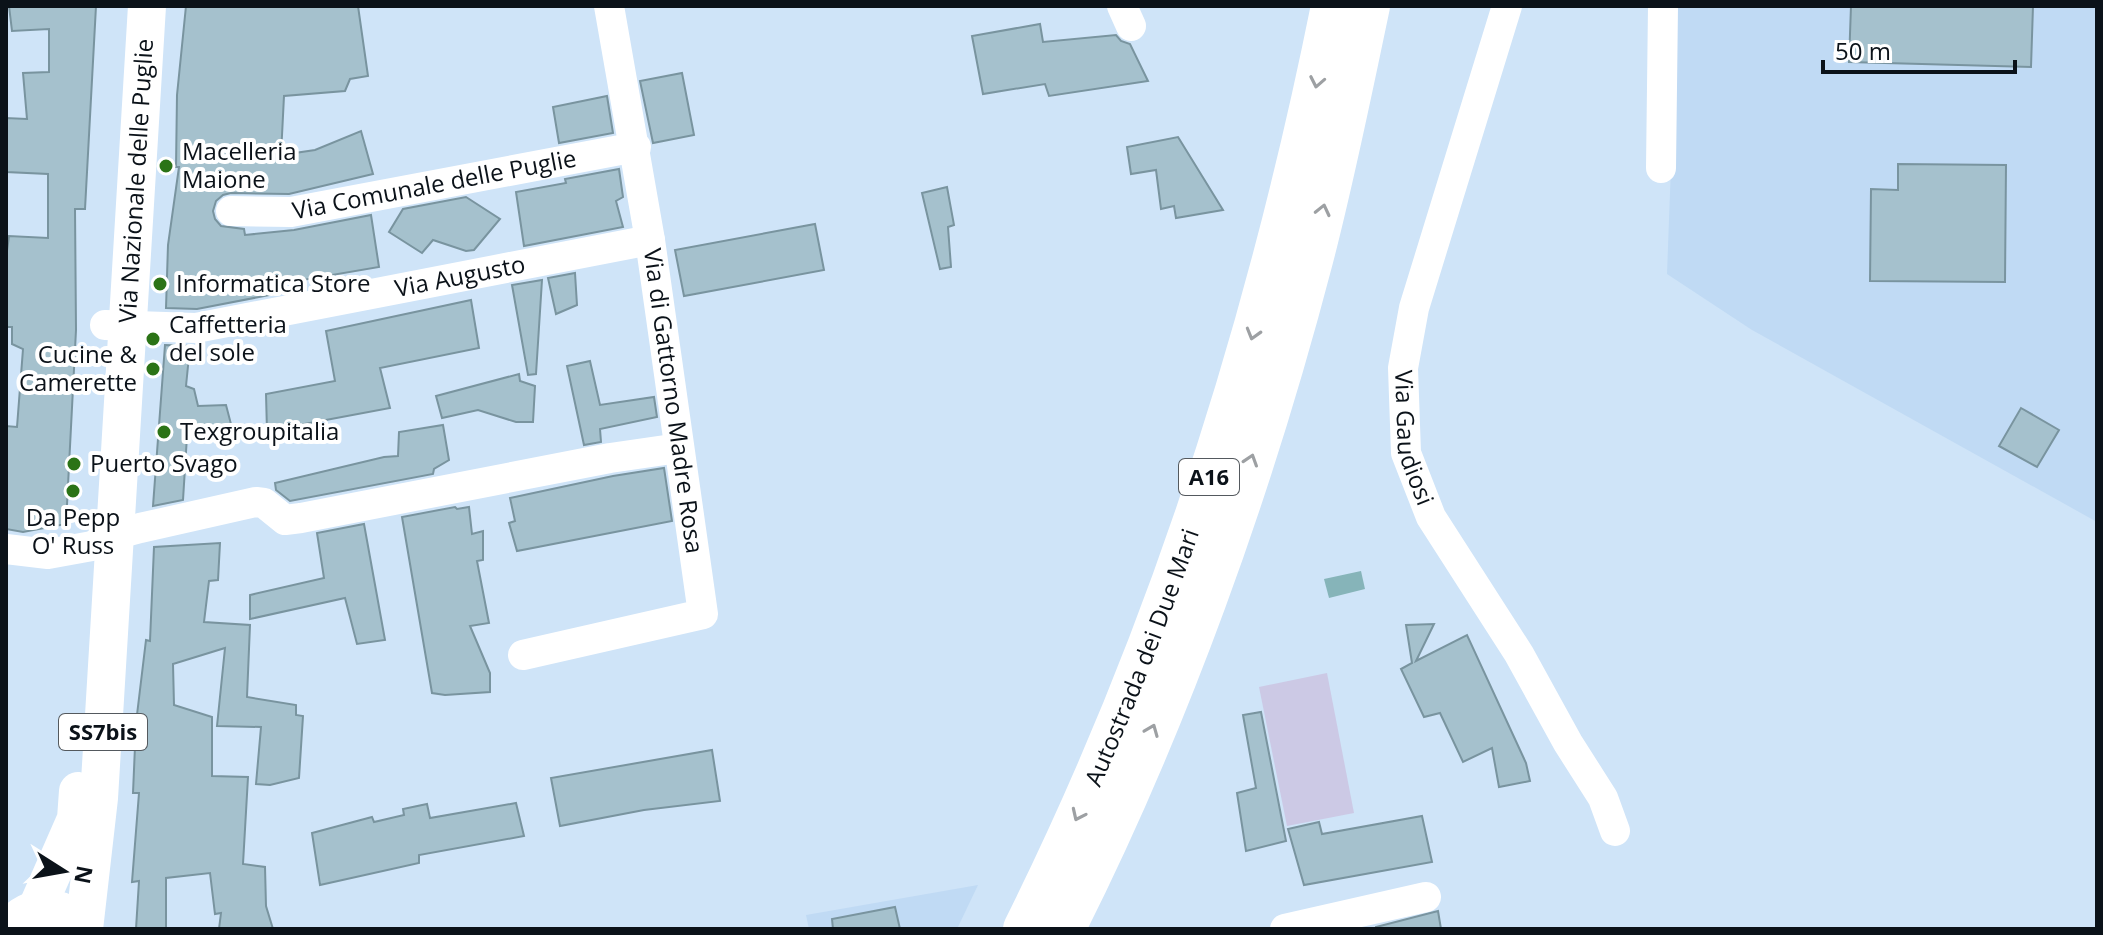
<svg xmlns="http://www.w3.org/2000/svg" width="2103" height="935" viewBox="0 0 2103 935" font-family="'Open Sans',sans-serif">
<rect width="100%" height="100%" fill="#cfe4f8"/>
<g fill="#c0daf4">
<path d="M 1677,6 L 2097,6 L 2097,522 L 1752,330 L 1667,274 Z"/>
<path d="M 978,885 L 957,929 L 809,929 L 806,915 Z"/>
</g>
<path fill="#ccc9e5" d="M 1327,673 L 1354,813 L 1287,826 L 1259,687 Z"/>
<path fill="#86b4b9" d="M 1361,571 L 1365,589 L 1329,598 L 1324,579 Z"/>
<g fill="#a5c1cd" stroke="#79949f" stroke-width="2">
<path d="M 9,6 L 96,6 L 85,209 L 75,209 L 76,330 L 66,524 L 23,532 L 6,529 L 6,426 L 17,427 L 23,349 L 12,344 L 12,327 L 6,327 L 6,258 L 9,236 L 48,238 L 48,174 L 6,172 L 6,118 L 27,119 L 23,73 L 49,72 L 49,29 L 12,31 Z"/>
<path d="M 186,6 L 358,6 L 368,76 L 350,79 L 345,91 L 284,96 L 281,155 L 315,150 L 361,131 L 373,174 L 289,194 L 231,193 L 223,195 L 216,201 L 213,211 L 215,219 L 221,226 L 244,229 L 245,235 L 294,230 L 371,215 L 379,267 L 279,284 L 280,293 L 197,309 L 166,308 L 168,245 L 179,167 L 176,167 L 177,95 Z"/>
<path d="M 1851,6 L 2033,6 L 2031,67 L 1849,62 Z"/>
<path d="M 1040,24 L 1043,42 L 1116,35 L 1121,41 L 1130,44 L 1148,81 L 1049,96 L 1045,84 L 983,94 L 972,36 Z"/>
<path d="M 682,73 L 694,135 L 653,143 L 640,81 Z"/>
<path d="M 607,96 L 613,133 L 559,143 L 553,107 Z"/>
<path d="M 1178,137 L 1223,210 L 1176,218 L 1174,206 L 1161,209 L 1156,170 L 1131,174 L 1127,147 Z"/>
<path d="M 1898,164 L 2006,165 L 2005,282 L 1870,281 L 1871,189 L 1898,190 Z"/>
<path d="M 619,169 L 623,197 L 616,201 L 623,227 L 524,246 L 516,192 L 566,183 L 565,179 Z"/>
<path d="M 947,187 L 954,225 L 948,227 L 951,267 L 940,269 L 922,193 Z"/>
<path d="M 466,197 L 500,219 L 474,250 L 466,251 L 433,240 L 422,253 L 389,232 L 403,209 Z"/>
<path d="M 815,224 L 824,270 L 684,296 L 675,250 Z"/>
<path d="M 575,273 L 577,305 L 556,314 L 548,278 Z"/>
<path d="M 542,280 L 536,374 L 528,375 L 512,285 Z"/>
<path d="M 471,300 L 479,348 L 380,368 L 390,408 L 267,431 L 266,394 L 335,381 L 326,331 Z"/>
<path d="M 165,345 L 190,346 L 186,386 L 194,389 L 198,406 L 226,405 L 232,428 L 187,436 L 183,500 L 153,506 Z"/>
<path d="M 590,361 L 600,405 L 654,397 L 657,417 L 600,429 L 601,442 L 584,445 L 567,366 Z"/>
<path d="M 519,374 L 520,381 L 535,386 L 533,422 L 516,422 L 478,410 L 442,418 L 436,396 Z"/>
<path d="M 2021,408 L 2059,430 L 2037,467 L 1999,446 Z"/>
<path d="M 443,425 L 449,460 L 434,469 L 433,474 L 290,501 L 276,490 L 275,483 L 384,457 L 398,456 L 399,432 Z"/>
<path d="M 664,468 L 672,521 L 517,551 L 509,523 L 515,521 L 510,498 L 613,476 Z"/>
<path d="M 455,507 L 457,509 L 469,507 L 472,534 L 483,531 L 483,560 L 477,561 L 489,623 L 470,626 L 490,673 L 490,692 L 445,695 L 432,693 L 402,517 Z"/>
<path d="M 364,524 L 385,640 L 357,644 L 345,598 L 250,619 L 250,595 L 324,578 L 317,533 Z"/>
<path d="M 220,543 L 218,580 L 209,581 L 204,622 L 250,625 L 247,697 L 296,705 L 296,715 L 303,716 L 299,778 L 270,785 L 256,784 L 261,727 L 217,726 L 225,648 L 173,664 L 174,705 L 212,717 L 212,776 L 248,777 L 243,864 L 265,867 L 266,906 L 273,929 L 219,929 L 221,913 L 215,914 L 210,873 L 166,878 L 166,929 L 136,929 L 139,881 L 132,882 L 139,793 L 133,793 L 136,723 L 146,640 L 150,641 L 154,547 Z"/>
<path d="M 1434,624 L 1416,661 L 1467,635 L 1526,763 L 1530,781 L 1499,787 L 1492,748 L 1463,762 L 1440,713 L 1424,717 L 1401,669 L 1412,663 L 1406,625 Z"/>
<path d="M 1261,712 L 1286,841 L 1246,851 L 1237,793 L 1256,788 L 1243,715 Z"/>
<path d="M 712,750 L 720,801 L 644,810 L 560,826 L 551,778 Z"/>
<path d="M 516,803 L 524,836 L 419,855 L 419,863 L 320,885 L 312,833 L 372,817 L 374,822 L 404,815 L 403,809 L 427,804 L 430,818 Z"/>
<path d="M 1422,816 L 1432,862 L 1304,885 L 1288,829 L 1319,822 L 1322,834 Z"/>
<path d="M 895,907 L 900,929 L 833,929 L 832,919 Z"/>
<path d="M 1438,911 L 1441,929 L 1376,929 L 1376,927 Z"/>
</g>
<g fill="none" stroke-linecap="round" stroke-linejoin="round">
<g stroke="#fff" stroke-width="30">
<path d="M 1122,6 L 1131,26"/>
<path id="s1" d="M 1507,6 L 1414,308 L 1403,368 L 1406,453 L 1431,517 L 1519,654 L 1568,743 L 1603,798 L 1615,831"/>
<path d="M 1661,168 L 1663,6"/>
<path id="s2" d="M 231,211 L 291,212 L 636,147"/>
<path id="s3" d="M 105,325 L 196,328 L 650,240"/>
<path d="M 6,549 L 48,554 L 92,546 L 114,535 L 140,528 L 256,502 L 264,503 L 285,520 L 301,518 L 610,458 L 679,448"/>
<path d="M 523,655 L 703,614 L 650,240 L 609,6"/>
<path d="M 1285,929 L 1426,897"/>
</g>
<g stroke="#fff" stroke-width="38">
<path d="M 37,908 L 76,819 L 78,791"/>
<path d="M 8,929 C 22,912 39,904 61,911"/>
<path id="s4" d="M 84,929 L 99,798 L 147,6"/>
</g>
<g stroke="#fff" stroke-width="44">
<path id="s5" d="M 1025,929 C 1170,638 1269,324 1333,6"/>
<path d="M 1063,929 C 1168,721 1252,486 1311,260 C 1333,176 1350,91 1368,6"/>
</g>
</g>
<defs><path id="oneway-chevron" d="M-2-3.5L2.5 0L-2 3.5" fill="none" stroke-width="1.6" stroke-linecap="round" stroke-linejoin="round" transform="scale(2)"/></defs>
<g stroke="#9da0a3">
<use href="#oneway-chevron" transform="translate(1317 82) rotate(101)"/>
<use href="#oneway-chevron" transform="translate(1323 210) rotate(-77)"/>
<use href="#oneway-chevron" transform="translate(1253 334) rotate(106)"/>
<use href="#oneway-chevron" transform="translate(1251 460) rotate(-72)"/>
<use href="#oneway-chevron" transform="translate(1152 730) rotate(-68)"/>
<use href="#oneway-chevron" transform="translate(1078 815) rotate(115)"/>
</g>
<g fill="#2b7316" stroke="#fff" stroke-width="3">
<circle cx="166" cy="166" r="8"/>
<circle cx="160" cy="284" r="8"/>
<circle cx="153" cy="339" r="8"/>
<circle cx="153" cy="369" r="8"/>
<circle cx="164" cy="432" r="8"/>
<circle cx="74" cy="464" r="8"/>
<circle cx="73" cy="491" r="8"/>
</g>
<g text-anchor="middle" stroke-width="8" stroke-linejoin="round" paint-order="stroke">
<g fill="#fff" stroke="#54595e" stroke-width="2">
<rect x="1179" y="459" width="60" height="36" rx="6"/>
<rect x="59" y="714" width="88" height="36" rx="6"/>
</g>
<g font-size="22" font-weight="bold" fill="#0b1219">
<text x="1209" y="485">A16</text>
<text x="103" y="740">SS7bis</text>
</g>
<g font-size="24" fill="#0b1219" stroke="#fff" text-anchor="start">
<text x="182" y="160">Macelleria<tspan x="182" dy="28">Maione</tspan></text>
<text x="176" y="292">Informatica Store</text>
<text x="169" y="333">Caffetteria<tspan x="169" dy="28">del sole</tspan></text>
<text x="137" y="363" text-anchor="end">Cucine &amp;<tspan x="137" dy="28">Camerette</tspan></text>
<text x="180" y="440">Texgroupitalia</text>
<text x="90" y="472">Puerto Svago</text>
<text x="73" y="526" text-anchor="middle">Da Pepp<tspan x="73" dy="28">O' Russ</tspan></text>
</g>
<g font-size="24" fill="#0b1219" stroke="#fff">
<text dy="8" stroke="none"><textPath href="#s4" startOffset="750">Via Nazionale delle Puglie</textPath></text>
<text dy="8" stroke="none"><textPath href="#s2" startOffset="206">Via Comunale delle Puglie</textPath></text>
<text dy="8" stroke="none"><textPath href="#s3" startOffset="360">Via Augusto</textPath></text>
<text transform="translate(673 401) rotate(82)" y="8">Via di Gattorno Madre Rosa</text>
<text dy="8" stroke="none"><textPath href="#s1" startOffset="448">Via Gaudiosi</textPath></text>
<text dy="8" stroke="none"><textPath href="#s5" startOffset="296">Autostrada dei Due Mari</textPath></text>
</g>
</g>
<rect width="2103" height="935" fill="none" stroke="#0b1219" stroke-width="16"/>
<g transform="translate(64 871) rotate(101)" stroke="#ffffff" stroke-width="6" paint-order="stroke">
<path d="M0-6L14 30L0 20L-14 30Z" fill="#0b1219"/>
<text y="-12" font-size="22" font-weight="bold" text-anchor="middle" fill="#0b1219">N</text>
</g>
<path d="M1823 60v12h192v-12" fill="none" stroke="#0b1219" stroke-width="4"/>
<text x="1835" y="60" font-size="24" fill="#0b1219" stroke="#ffffff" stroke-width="6" paint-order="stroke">50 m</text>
</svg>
